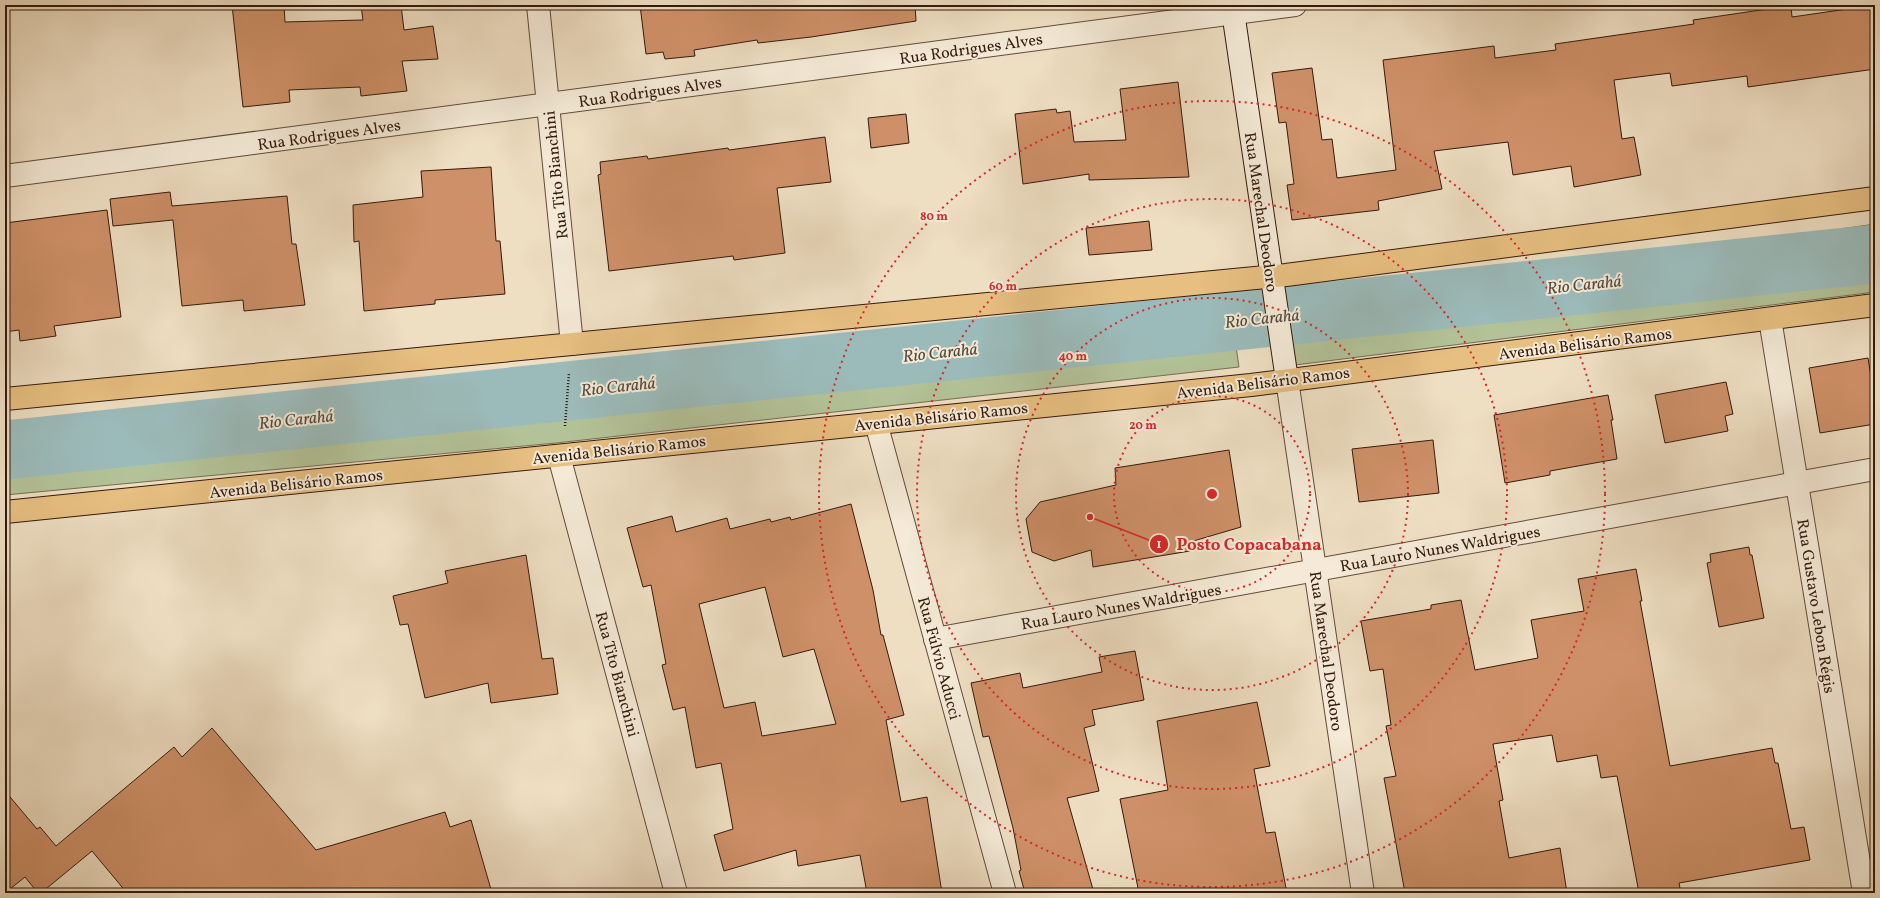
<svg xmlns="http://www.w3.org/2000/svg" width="1880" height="898" viewBox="0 0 1880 898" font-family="Vollkorn,serif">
<rect width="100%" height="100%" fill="#eedec2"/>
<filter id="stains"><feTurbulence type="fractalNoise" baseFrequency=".005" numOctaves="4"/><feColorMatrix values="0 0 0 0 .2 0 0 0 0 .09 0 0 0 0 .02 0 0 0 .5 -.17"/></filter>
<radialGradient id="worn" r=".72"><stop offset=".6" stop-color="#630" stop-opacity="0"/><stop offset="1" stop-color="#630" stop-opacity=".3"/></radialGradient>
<g fill="#b3c298" stroke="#746e52">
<path d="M 1875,224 L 1875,292 L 1287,366 L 1277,304 L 1667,254 Z"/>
<path d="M 1230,305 L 1239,367 L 556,443 L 5,495 L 5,423 Z"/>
</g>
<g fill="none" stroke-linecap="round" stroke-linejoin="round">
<path stroke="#9bbbba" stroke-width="59" d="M 5,450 L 1875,254"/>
</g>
<g fill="#ce9068" stroke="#341a0c" fill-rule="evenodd">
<path d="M 232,5 L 284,5 L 285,22 L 363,20 L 361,5 L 401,5 L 404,30 L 433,26 L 438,59 L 402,61 L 407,91 L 361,96 L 360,87 L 289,90 L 290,102 L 243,107 Z"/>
<path d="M 640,5 L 915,5 L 916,21 L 811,37 L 758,43 L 757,40 L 694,50 L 695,56 L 665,59 L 663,52 L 646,54 Z"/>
<path d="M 1875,5 L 1875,69 L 1748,87 L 1747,76 L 1672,86 L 1670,73 L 1614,80 L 1622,139 L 1634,137 L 1641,175 L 1574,187 L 1571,166 L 1513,175 L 1508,142 L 1434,151 L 1442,189 L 1378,201 L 1379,210 L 1292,220 L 1287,185 L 1294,184 L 1286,122 L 1279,123 L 1272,73 L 1312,68 L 1322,140 L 1332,139 L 1337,178 L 1396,170 L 1383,60 L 1494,46 L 1495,58 L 1556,50 L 1555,44 L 1694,24 L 1693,20 L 1754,11 L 1791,6 L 1792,17 Z"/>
<path d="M 1178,82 L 1189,177 L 1089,180 L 1089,174 L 1023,184 L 1015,114 L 1056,109 L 1057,113 L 1070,111 L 1074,142 L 1126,140 L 1120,89 Z"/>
<path d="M 906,114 L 909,143 L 871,148 L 868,118 Z"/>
<path d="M 825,137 L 831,182 L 777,188 L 785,253 L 734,260 L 733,256 L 609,271 L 598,175 L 601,174 L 600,162 L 647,156 L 648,159 L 728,148 L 729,150 Z"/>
<path d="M 491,167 L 496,241 L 500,241 L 505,294 L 435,300 L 435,304 L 364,311 L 359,241 L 354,242 L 353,205 L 423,197 L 421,171 Z"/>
<path d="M 170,192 L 172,206 L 287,196 L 292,244 L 296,244 L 305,305 L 244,311 L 243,300 L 182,306 L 173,220 L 113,226 L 110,199 Z"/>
<path d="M 107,210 L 121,317 L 54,326 L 56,336 L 20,341 L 19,330 L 5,332 L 5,223 Z"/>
<path d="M 1149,221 L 1152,250 L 1089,255 L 1086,228 Z"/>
<path d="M 1868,358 L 1875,401 L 1875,424 L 1820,433 L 1809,368 Z"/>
<path d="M 1726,382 L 1733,414 L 1725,416 L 1728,431 L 1665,443 L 1655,395 Z"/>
<path d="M 1608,395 L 1613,420 L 1611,420 L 1617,459 L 1550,471 L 1550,475 L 1505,483 L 1494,415 Z"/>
<path d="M 1433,440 L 1439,493 L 1359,502 L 1352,449 Z"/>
<path d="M 1229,450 L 1241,527 L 1190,542 L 1196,550 L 1093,567 L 1091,550 L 1054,561 L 1032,552 L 1026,519 L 1040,502 L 1116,485 L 1115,468 Z"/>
<path d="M 851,504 L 873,590 L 881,635 L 883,635 L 904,715 L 886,720 L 901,802 L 927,797 L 942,893 L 867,893 L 860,855 L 798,866 L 796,850 L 724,871 L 714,835 L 733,829 L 721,763 L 696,768 L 685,707 L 673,710 L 662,665 L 666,664 L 651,585 L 643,587 L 627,528 L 672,516 L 676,532 L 727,518 L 730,529 L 770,519 L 771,522 L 790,517 L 791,520 ZM 765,587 L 783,657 L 814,649 L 836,724 L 762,736 L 755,702 L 724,708 L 699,604 Z"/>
<path d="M 1749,547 L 1750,555 L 1752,555 L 1764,618 L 1719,627 L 1707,563 L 1711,562 L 1710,554 Z"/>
<path d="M 526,555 L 542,659 L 553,658 L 558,694 L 491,703 L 488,683 L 425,698 L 408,624 L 400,625 L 393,596 L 448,583 L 445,571 Z"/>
<path d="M 1636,569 L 1642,601 L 1640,601 L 1670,766 L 1772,748 L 1775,763 L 1778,763 L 1791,829 L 1804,827 L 1810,860 L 1679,883 L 1681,893 L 1639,893 L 1617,776 L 1601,778 L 1597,755 L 1557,762 L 1552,735 L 1493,744 L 1503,800 L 1499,801 L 1509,858 L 1560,848 L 1567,893 L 1405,893 L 1384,778 L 1396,776 L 1386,726 L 1391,725 L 1383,669 L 1370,671 L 1361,621 L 1431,609 L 1431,605 L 1461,600 L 1475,670 L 1538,658 L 1531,620 L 1584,611 L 1578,579 Z"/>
<path d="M 1135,651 L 1144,700 L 1092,710 L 1095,725 L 1084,728 L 1099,791 L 1067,798 L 1094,893 L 1025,893 L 1019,871 L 1021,870 L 1013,828 L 989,736 L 983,737 L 971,683 L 1020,673 L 1023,688 L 1102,672 L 1099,657 Z"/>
<path d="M 1257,702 L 1270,766 L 1254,769 L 1266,833 L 1275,832 L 1287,893 L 1139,893 L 1120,799 L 1168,790 L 1157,721 Z"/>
<path d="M 212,728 L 316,850 L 445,812 L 450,827 L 471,820 L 492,893 L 127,893 L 92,851 L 41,893 L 38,893 L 25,877 L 5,893 L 5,791 L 37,829 L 40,827 L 56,846 L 174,747 L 182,757 Z"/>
</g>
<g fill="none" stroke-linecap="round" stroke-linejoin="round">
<defs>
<g id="minor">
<path d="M 538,5 L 572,344"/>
<path d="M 5,176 L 1295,5"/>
<path d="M 1770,319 L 1864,893"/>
<path d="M 876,423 L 1005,893"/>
<path d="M 559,456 L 676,893"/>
<path d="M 935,639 L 1875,469"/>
</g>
<path id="tertiary" d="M 1287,380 L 1363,893"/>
<path id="secondary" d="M 1232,5 L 1287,380"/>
<g id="primary">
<path d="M 5,399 L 1286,275 L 1875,198"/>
<path d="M 5,512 L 1251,385 L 1875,305"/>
</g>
</defs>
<use href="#minor" stroke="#624b3a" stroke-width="24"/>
<use href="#tertiary" stroke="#624b3a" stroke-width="24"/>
<use href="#secondary" stroke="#341a0c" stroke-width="24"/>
<use href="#primary" stroke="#341a0c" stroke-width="24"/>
<path stroke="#341a0c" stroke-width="2.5" stroke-dasharray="1 2" stroke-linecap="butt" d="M 565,426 L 569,373"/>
<use href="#minor" stroke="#f4ead7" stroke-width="22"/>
<use href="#tertiary" stroke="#f4ead7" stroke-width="22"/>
<use href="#secondary" stroke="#f4ead7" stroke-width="22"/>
<use href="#primary" stroke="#e7bf81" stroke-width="22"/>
</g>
<g fill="none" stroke="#d62828" stroke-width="2" stroke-dasharray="2 4">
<circle cx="1212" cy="494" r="98"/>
<circle cx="1212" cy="494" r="196"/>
<circle cx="1212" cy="494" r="295"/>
<circle cx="1212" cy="494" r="393"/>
</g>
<g text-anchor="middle" stroke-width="4" stroke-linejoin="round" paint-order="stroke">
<g font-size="16" fill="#341a0c" stroke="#f4ead7">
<text transform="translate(971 48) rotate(-8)" y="6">Rua Rodrigues Alves</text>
<text transform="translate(650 91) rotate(-8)" y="6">Rua Rodrigues Alves</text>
<text transform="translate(329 134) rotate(-8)" y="6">Rua Rodrigues Alves</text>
<text transform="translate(555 175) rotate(-96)" y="6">Rua Tito Bianchini</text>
<text transform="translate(1262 212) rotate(82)" y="6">Rua Marechal Deodoro</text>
<text transform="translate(1585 343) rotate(-7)" y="6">Avenida Belisário Ramos</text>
<text transform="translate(1263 382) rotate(-7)" y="6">Avenida Belisário Ramos</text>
<text transform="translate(941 416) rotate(-6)" y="6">Avenida Belisário Ramos</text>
<text transform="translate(619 449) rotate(-6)" y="6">Avenida Belisário Ramos</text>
<text transform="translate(296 483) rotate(-6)" y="6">Avenida Belisário Ramos</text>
<text transform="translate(1440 548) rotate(-10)" y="6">Rua Lauro Nunes Waldrigues</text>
<text transform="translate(1121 606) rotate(-10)" y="6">Rua Lauro Nunes Waldrigues</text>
<text transform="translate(1817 606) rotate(81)" y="6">Rua Gustavo Lebon Régis</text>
<text transform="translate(1327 651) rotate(82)" y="6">Rua Marechal Deodoro</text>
<text transform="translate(940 658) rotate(75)" y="6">Rua Fúlvio Aducci</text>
<text transform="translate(618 674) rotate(75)" y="6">Rua Tito Bianchini</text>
</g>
<g font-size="17" font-style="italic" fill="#534a40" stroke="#f4ead7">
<text transform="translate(1584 284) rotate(-6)" y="6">Rio Carahá</text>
<text transform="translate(1262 318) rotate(-6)" y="6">Rio Carahá</text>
<text transform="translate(940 352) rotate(-6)" y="6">Rio Carahá</text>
<text transform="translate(618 386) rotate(-6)" y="6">Rio Carahá</text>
<text transform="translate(296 419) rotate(-6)" y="6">Rio Carahá</text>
</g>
</g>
<circle cx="1212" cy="494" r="6" fill="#d62828" stroke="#f4ead7" stroke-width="2"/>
<g font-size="12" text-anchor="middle" font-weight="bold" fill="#d62828" stroke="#f4ead7" stroke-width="4" stroke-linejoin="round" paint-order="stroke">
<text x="934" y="220">80 m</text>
<text x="1003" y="290">60 m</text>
<text x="1073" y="360">40 m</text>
<text x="1143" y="429">20 m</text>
</g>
<path fill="none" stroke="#d62828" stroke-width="1.5" d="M1090 517L1159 544"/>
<g fill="#d62828" stroke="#f4ead7" stroke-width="1.5">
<circle cx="1090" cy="517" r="4"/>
<circle cx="1159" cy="544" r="10"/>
</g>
<g font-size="12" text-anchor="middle" font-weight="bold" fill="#fff">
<text x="1159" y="548">1</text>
</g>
<g font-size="17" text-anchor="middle" font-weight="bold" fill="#d62828" stroke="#f4ead7" stroke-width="4" stroke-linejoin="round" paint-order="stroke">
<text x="1249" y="550">Posto Copacabana</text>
</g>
<rect width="1880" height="898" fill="none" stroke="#eedec2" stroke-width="20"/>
<rect x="6" y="6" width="1868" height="886" fill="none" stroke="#341a0c" stroke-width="2"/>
<rect x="10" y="10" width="1860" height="878" fill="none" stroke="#341a0c"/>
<rect width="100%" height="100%" filter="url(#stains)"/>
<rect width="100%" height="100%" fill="url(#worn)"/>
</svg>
